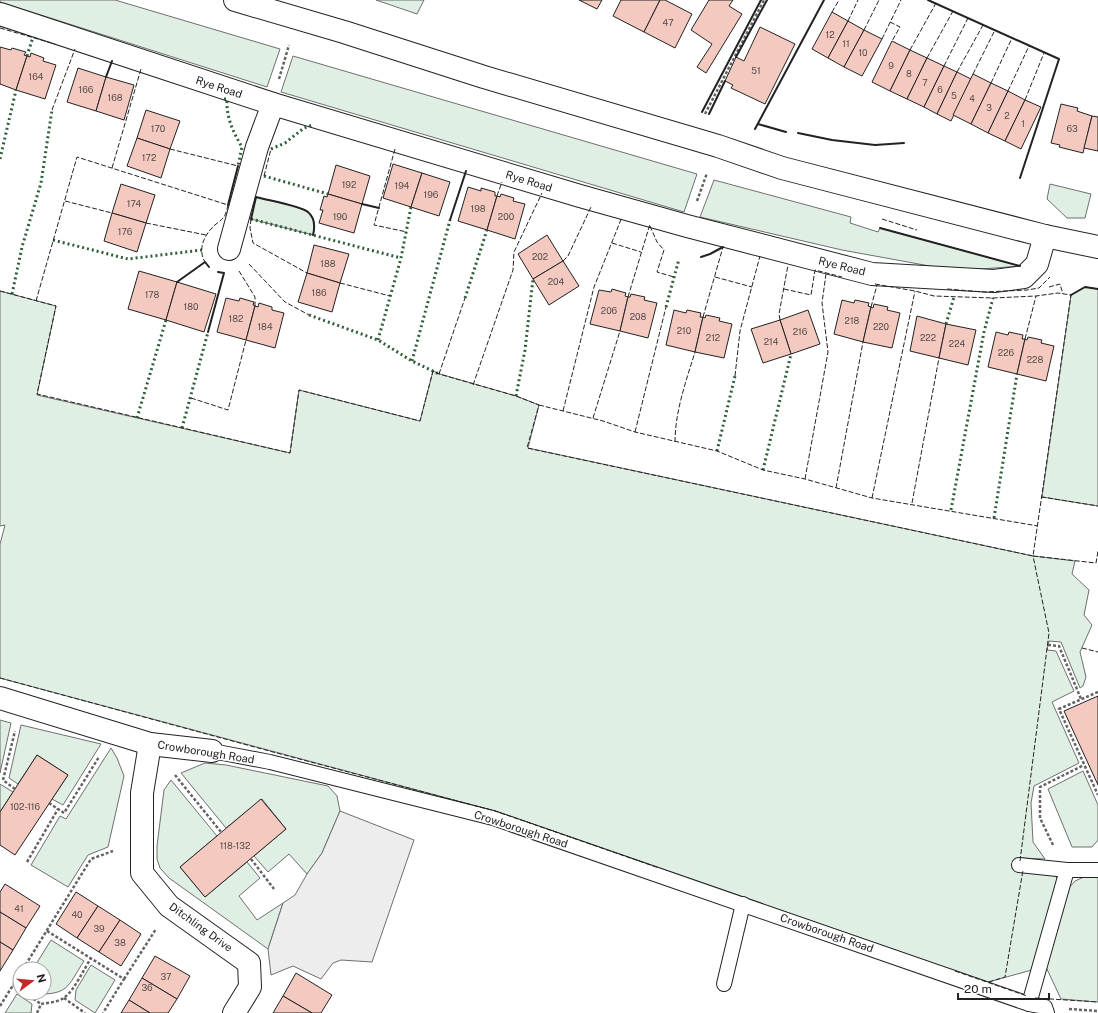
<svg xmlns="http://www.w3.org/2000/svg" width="1098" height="1013" viewBox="0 0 1098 1013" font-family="'Public Sans',sans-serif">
<rect width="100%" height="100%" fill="#fff"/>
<g fill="#e0efe3" stroke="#6f6f6f">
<path d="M 0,0 L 115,0 L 280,49 L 267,87 L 0,2 Z"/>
<path d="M 376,0 L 424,0 L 417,14 Z"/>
<path d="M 293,56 L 697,174 L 684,212 L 281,92 Z"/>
<path d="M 714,180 L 851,217 L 850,223 L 878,232 L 880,228 L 1020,266 L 957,271 L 842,250 L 700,217 Z"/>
<path d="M 1050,184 L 1091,194 L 1085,218 L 1067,218 L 1047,199 Z"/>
<path d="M 256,197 C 266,200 301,206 308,212 C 315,218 315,227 313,235 L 251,219 Z"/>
<path d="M 1085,287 L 1098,289 L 1098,506 L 1042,497 L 1071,295 Z"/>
<path d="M 0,291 L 56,306 L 37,395 L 290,453 L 299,390 L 420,421 L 433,371 L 440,374 L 516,396 L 539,405 L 528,448 L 1033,556 L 1075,561 L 1072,574 L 1089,590 L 1084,615 L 1092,625 L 1080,652 L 1086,677 L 1083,686 L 1080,688 L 1061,642 L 1049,641 L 1047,650 L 1056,651 L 1074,691 L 1052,702 L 1079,763 L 1034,786 L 1031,803 L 1033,842 L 1045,859 L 1020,858 L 1019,865 L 1051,872 L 1058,879 L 1032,970 L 988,982 L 495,811 L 0,678 L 0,544 L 5,525 L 0,526 Z"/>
<path d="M 0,720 L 11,723 L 0,773 Z"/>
<path d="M 21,725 L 101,744 L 63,805 L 52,799 L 68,775 L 37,755 L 18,784 L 9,778 Z"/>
<path d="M 111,748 L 117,758 L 124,776 L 108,847 L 88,855 L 68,887 L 31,865 L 60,816 L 66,819 Z"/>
<path d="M 205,763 L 226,765 L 328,786 L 337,796 L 340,811 L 322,853 L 307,874 L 289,854 L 268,872 L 254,856 L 286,829 L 262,799 L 226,828 L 181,773 Z"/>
<path d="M 1083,771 L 1098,805 L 1098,840 L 1092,847 L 1072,847 L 1048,789 Z"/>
<path d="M 171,780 L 217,836 L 180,867 L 205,897 L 247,862 L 260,878 L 239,896 L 257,920 L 283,903 L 268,949 L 169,878 L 160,868 L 157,859 L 157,846 L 164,790 Z"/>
<path d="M 0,784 L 13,792 L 0,812 Z"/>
<path d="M 1086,876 L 1098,876 L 1098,1002 L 1061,999 L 1046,967 L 1068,889 L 1075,881 Z"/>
<path d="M 51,940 L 84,961 C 67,987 69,995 34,994 L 33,993 L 44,993 L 44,969 L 33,969 Z"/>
<path d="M 91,965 L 115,980 L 95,1013 L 75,1000 L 76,990 Z"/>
<path d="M 17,994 L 32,1004 L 31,1013 L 5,1013 Z"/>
</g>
<path fill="#ededed" stroke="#6f6f6f" d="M 340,811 L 414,840 L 372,962 L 341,960 L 333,963 L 321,979 L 293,966 L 271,975 L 268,949 L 283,903 L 295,895 L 307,874 L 322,853 Z"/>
<g fill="#f3c9c0" stroke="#222">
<path d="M 579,0 L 602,0 L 597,9 Z"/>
<path d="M 621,0 L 660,0 L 644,32 L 613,16 Z"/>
<path d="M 660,0 L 665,0 L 692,14 L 675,48 L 644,32 Z"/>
<path d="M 709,0 L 733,0 L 729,6 L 742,14 L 706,73 L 697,67 L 712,44 L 691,30 Z"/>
<path d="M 832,12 L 848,21 L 828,58 L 812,49 Z"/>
<path d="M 848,21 L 864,30 L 844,67 L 828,58 Z"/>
<path d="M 760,27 L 795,44 L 765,104 L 731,88 L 733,85 L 725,81 L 736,57 L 744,61 Z"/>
<path d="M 864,30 L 882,39 L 862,76 L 844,67 Z"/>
<path d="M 892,41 L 910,50 L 890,91 L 872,82 Z"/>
<path d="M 0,47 L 11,50 L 12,48 L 26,52 L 24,55 L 27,56 L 16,90 L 0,84 Z"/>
<path d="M 910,50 L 927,58 L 907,99 L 890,91 Z"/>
<path d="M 31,53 L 44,58 L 43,61 L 56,65 L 45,99 L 16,90 L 27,56 L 30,57 Z"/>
<path d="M 927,58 L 944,66 L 924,107 L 907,99 Z"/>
<path d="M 944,66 L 957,72 L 937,114 L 924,107 Z"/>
<path d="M 78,68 L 106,77 L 96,111 L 67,102 Z"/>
<path d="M 957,72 L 971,79 L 951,121 L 937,114 Z"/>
<path d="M 973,74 L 991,83 L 971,124 L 953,115 Z"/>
<path d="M 106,77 L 134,85 L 124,120 L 96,111 Z"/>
<path d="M 991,83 L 1008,91 L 988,133 L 971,124 Z"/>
<path d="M 1008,91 L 1025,100 L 1005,141 L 988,133 Z"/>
<path d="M 1025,100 L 1041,107 L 1021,149 L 1005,141 Z"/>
<path d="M 1061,104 L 1078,108 L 1077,111 L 1092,116 L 1083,153 L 1059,147 L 1060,145 L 1051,143 Z"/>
<path d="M 146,110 L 180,121 L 170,149 L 137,138 Z"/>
<path d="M 1092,116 L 1098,117 L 1098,151 L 1084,148 Z"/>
<path d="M 137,138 L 170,149 L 161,178 L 127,166 Z"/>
<path d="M 393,164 L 422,173 L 411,207 L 383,198 Z"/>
<path d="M 336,165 L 370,176 L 362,204 L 328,194 Z"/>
<path d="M 422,173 L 450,182 L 439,216 L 411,207 Z"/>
<path d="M 121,184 L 155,195 L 146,223 L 112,213 Z"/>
<path d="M 468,187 L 481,191 L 481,188 L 495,192 L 495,196 L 497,196 L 487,230 L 458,221 Z"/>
<path d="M 328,194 L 362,204 L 354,233 L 319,223 L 323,210 L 320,210 L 324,196 L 327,197 Z"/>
<path d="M 501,194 L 514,198 L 513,201 L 525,204 L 515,239 L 487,230 L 497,196 L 500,197 Z"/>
<path d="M 112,213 L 146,223 L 137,252 L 104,241 Z"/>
<path d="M 547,235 L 563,261 L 533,279 L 518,254 Z"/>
<path d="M 314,245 L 349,254 L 340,283 L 307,273 Z"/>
<path d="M 563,261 L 579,286 L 549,305 L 533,279 Z"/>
<path d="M 139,271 L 177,282 L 166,320 L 128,309 Z"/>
<path d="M 307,273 L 340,283 L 332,312 L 298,302 Z"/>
<path d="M 177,282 L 216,294 L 204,332 L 166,320 Z"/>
<path d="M 612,289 L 626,293 L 625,296 L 628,297 L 620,331 L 590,324 L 599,290 L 611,292 Z"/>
<path d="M 631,294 L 645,297 L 644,300 L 657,303 L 648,338 L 620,331 L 628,297 L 630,297 Z"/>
<path d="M 226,298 L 239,301 L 240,298 L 254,302 L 253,305 L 255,306 L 246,340 L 217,332 Z"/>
<path d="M 842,300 L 854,303 L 855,300 L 869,303 L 868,306 L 871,307 L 863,342 L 834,334 Z"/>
<path d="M 259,303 L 272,307 L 272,310 L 284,313 L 275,348 L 246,340 L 255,306 L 258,307 Z"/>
<path d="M 874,304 L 888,307 L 887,310 L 900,313 L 892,348 L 863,342 L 871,307 L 873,308 Z"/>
<path d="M 674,310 L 686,313 L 687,310 L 701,313 L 700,317 L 703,317 L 695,352 L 666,345 Z"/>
<path d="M 808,310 L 820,344 L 791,354 L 780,320 Z"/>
<path d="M 706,315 L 720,318 L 719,321 L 732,324 L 724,358 L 695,352 L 703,317 L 705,318 Z"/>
<path d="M 917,316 L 946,324 L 939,358 L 910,351 Z"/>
<path d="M 780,320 L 791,354 L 763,363 L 751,329 Z"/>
<path d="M 946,324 L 976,330 L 968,365 L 939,358 Z"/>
<path d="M 996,332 L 1008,335 L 1009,332 L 1023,335 L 1022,339 L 1025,339 L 1017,374 L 988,367 Z"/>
<path d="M 1028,337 L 1042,340 L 1041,343 L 1054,346 L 1046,381 L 1017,374 L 1025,339 L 1027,340 Z"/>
<path d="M 1098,696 L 1098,785 L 1064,711 Z"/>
<path d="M 37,755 L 68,775 L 15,855 L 0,845 L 0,812 Z"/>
<path d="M 261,799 L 286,829 L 205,897 L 180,867 Z"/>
<path d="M 5,884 L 40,906 L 26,928 L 0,912 L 0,892 Z"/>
<path d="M 76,892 L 98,906 L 77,938 L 56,924 Z"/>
<path d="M 98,906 L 120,920 L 99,952 L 77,938 Z"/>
<path d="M 0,912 L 26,928 L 13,950 L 0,942 Z"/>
<path d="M 120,920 L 141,934 L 121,966 L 99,952 Z"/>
<path d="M 0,942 L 13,950 L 0,971 Z"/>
<path d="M 155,956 L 190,976 L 177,999 L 142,978 Z"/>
<path d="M 296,973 L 332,995 L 321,1013 L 312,1013 L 283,996 Z"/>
<path d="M 142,978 L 177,999 L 168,1013 L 150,1013 L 129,1000 Z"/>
<path d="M 283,996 L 312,1013 L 273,1013 Z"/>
<path d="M 129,1000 L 150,1013 L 121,1013 Z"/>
</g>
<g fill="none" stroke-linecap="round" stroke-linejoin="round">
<defs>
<g id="service">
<path d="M 212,751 L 270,762 L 493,818 L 1029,1004 L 1045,1007 L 1047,1013"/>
<path d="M 1019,865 L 1067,870 L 1098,870"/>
<path d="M 724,984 L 743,904"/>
<path d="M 1029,1004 L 1067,870"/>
</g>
<g id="minor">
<path d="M 0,14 L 273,104 L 580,196 L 687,226 L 872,274 L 994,281 L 1024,277 L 1037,264 L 1045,236"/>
<path d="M 229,249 L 257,147 L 273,104"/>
<path d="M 0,698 L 150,744 L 212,751"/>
<path d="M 150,744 L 142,793 L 142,873 L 169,906 L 249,963 L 250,987 L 234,1013"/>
</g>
<path id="trunk" d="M 235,0 L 344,32 L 484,77 L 718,146 L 782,168 L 1045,236 L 1098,247"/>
</defs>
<use href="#service" stroke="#222" stroke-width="16"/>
<use href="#minor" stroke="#222" stroke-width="24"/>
<use href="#trunk" stroke="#222" stroke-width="24"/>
<g stroke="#646464" stroke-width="2.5" stroke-dasharray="3 2" stroke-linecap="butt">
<path d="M 279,79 L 289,45"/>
<path d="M 705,114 L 764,0"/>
<path d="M 697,201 L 707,173"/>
<path d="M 1048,645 L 1059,646 L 1081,699"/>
<path d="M 1098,692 L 1059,709 L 1098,795"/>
<path d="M 175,775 L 221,832"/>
<path d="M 15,789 L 3,780 L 15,731"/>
<path d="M 49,803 L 64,813 L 99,757"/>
<path d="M 1053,845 L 1040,818 L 1040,787 L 1084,765"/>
<path d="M 251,859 L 274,889"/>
<path d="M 27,862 L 58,809"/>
<path d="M 47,931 L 124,979 L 103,1013"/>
<path d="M 23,969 L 91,859 L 113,851"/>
<path d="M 124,979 L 156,929"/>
<path d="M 13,985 L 20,990"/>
<path d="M 25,993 L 41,1004"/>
<path d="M 64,998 L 85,1013"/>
<path d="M 0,1006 L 20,974"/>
<path d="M 1069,1009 L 1098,1011"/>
<path d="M 37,1013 L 41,1004 C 48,1003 59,1002 65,997 C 75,989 84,969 91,958"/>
</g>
<use href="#service" stroke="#fff" stroke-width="14"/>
<use href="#minor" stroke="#fff" stroke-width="22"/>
<use href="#trunk" stroke="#fff" stroke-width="22"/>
<g stroke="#2f5e38" stroke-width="3" stroke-dasharray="2 3" stroke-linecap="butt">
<path d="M 27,56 L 33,37"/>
<path d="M 224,99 L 227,99 C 226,117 233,132 242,147 L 238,166"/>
<path d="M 271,149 L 285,143 L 304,128 L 312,125"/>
<path d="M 0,159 L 16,90"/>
<path d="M 264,176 L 328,194"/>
<path d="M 251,219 L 401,258"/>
<path d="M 53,240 L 128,259 L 202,250"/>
<path d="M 12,294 L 22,247 L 41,183 L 52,110"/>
<path d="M 465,298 L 487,230"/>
<path d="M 666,307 L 679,259"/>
<path d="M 309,315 L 378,340 L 412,361 L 439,374"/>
<path d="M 946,324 L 954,297"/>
<path d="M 378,340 L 401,258 L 411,207"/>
<path d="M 412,361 L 450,220"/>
<path d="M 516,396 L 525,350 L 533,279"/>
<path d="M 137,418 L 166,320"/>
<path d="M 182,428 L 208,332"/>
<path d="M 717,451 L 735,376"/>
<path d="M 763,470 L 791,354"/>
<path d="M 951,510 L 984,332 L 993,298"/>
<path d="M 994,518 L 1017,374"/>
</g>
<g stroke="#222" stroke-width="1" stroke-dasharray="5 2" stroke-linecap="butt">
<path d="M 832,12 L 839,0"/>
<path d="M 848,21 L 858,0"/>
<path d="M 890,22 L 900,27 L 892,41"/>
<path d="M 0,28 L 55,44"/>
<path d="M 864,30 L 879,0"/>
<path d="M 882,39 L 901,0"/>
<path d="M 910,50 L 936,3"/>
<path d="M 927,58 L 953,11"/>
<path d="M 944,66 L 968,18"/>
<path d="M 957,72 L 983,25"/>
<path d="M 973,74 L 995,30"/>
<path d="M 991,83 L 1012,38"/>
<path d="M 1008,91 L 1029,46"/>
<path d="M 1025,100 L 1044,53"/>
<path d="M 52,110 L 75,49"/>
<path d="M 170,149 L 238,166"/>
<path d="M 395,149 L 374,225 L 407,232"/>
<path d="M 112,168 L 141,69"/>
<path d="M 264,176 L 271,149"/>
<path d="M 497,196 L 502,182"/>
<path d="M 65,201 L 112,213"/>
<path d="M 251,219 L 250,228 L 253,243 L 307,273"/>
<path d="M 882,219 L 917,230"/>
<path d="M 146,223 L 206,235"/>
<path d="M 650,226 L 657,242 L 664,250 L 657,272 L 674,277"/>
<path d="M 612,243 L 641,252"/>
<path d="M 563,261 L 568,256 L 591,207"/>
<path d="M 249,264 L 285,302 L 309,315"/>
<path d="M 239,271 L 255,297 L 255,306"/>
<path d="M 715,277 L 752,287"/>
<path d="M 340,283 L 390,296"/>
<path d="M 1049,287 L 1060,284 L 1063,294"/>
<path d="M 784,289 L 811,295 L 815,270 L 842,277"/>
<path d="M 947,289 L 984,292 L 1027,290 L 1039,288 L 1050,277"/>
<path d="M 0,291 L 56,306 L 37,394 L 290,453 L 299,390 L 420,421 L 433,371 L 439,374 L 516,396 L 539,405 L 527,448 L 1033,556 L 1071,295 L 1058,293 L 1036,296 L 993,298 L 934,296 L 915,291 L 875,284"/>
<path d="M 628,297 L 650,224"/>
<path d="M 36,301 L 77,157 L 228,205 C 227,209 226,214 224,217 C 221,221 215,224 212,228 C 203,237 198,251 205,262"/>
<path d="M 871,307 L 877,285"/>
<path d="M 703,317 L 723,247"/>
<path d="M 780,320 L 779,314 L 788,265"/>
<path d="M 1025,339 L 1036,296"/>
<path d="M 439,374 L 465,298"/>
<path d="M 735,376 L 740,331 L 760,256"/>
<path d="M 473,385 L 513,270 L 514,252 L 542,193"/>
<path d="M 191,398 L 228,410 L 246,340"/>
<path d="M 539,405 L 603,421 L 635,432 L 717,451 L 763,470 L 805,479 L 872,498 L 1038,526"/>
<path d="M 563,411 L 594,287 L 622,217"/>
<path d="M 593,418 L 620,331"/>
<path d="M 635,432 L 666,307"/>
<path d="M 675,442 C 675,412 686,381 695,352"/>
<path d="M 805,479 L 828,352 L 822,303 L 826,274"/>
<path d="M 836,488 L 863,342"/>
<path d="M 872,498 L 915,291"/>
<path d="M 1042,498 L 1042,497 L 1098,506"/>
<path d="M 912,503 L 939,358"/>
<path d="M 1033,556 L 1096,563 L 1098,551"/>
<path d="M 1082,648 L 1098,652"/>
<path d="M 0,678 L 273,752 L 495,811 L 659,868"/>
<path d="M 1020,861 L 1049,633 L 1033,556"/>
<path d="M 955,971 L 1027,996"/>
<path d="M 989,982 L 1005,977 L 1023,870"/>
<path d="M 1035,998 L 1098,1002"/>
</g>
<g stroke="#222" stroke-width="2">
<path d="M 928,0 L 1059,59 L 1020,178"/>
<path d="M 736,57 L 767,0"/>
<path d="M 106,77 L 112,61"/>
<path d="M 702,112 L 761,0"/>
<path d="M 709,114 L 725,81"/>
<path d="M 758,124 L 786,132"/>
<path d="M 755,129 L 824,0"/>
<path d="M 798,133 L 832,140 L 875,145 L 904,143"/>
<path d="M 362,204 L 379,208"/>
<path d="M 228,205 L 238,166"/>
<path d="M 251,219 L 256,197 C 266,200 301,206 308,212 C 315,218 315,227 313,235"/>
<path d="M 450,220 L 466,171"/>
<path d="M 880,228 L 1020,266"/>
<path d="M 701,257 L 710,254 L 723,247"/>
<path d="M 177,282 L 205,262 L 209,267"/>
<path d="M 1071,295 L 1085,287 L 1098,289"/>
<path d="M 208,332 L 224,273 L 218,272"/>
</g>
</g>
<g text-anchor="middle" stroke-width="3" stroke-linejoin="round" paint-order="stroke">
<g font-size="9" fill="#564c4a">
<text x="668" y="26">47</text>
<text x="830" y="38">12</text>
<text x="846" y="47">11</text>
<text x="863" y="56">10</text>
<text x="891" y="69">9</text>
<text x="756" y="74">51</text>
<text x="909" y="77">8</text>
<text x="36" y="80">164</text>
<text x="925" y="86">7</text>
<text x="86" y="93">166</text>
<text x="940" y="93">6</text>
<text x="954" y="99">5</text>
<text x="115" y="101">168</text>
<text x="972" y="102">4</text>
<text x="989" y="111">3</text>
<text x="1007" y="119">2</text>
<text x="1023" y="127">1</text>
<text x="158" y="132">170</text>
<text x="1072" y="132">63</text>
<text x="149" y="161">172</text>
<text x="349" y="188">192</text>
<text x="402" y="189">194</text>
<text x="431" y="198">196</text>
<text x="134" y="207">174</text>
<text x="478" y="212">198</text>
<text x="340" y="220">190</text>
<text x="506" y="220">200</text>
<text x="125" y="235">176</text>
<text x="540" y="260">202</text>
<text x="328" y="267">188</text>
<text x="556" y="285">204</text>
<text x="319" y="296">186</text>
<text x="152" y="298">178</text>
<text x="191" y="310">180</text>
<text x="609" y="314">206</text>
<text x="638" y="320">208</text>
<text x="236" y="322">182</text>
<text x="852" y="324">218</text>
<text x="265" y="330">184</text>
<text x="881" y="330">220</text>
<text x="684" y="334">210</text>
<text x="800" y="335">216</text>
<text x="713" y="341">212</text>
<text x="928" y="341">222</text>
<text x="771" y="345">214</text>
<text x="957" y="347">224</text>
<text x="1006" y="356">226</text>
<text x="1035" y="363">228</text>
<text x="25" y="810">102-116</text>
<text x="235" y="849">118-132</text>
<text x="19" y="912">41</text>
<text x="77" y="918">40</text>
<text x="99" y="932">39</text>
<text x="120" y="946">38</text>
<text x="166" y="980">37</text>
<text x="147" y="991">36</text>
</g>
<g font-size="11" fill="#222" stroke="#fff">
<text transform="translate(219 87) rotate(18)" y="4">Rye Road</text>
<text transform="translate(529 181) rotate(17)" y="4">Rye Road</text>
<text transform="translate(842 266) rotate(14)" y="4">Rye Road</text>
<text transform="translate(206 752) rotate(9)" y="4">Crowborough Road</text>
<text transform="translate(521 829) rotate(18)" y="4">Crowborough Road</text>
<text transform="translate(201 927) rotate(36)" y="4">Ditchling Drive</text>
<text transform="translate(827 933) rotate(19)" y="4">Crowborough Road</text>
</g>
</g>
<g transform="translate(32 981) rotate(74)"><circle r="19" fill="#ffffff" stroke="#a7a7a7"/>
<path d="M0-3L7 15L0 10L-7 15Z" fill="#c62828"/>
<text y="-6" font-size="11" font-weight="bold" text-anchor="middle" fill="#222222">N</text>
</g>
<path d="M958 993v6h91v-6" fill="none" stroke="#222222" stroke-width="2"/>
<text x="964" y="993" font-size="12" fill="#222222" stroke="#ffffff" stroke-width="3" paint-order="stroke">20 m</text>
</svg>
